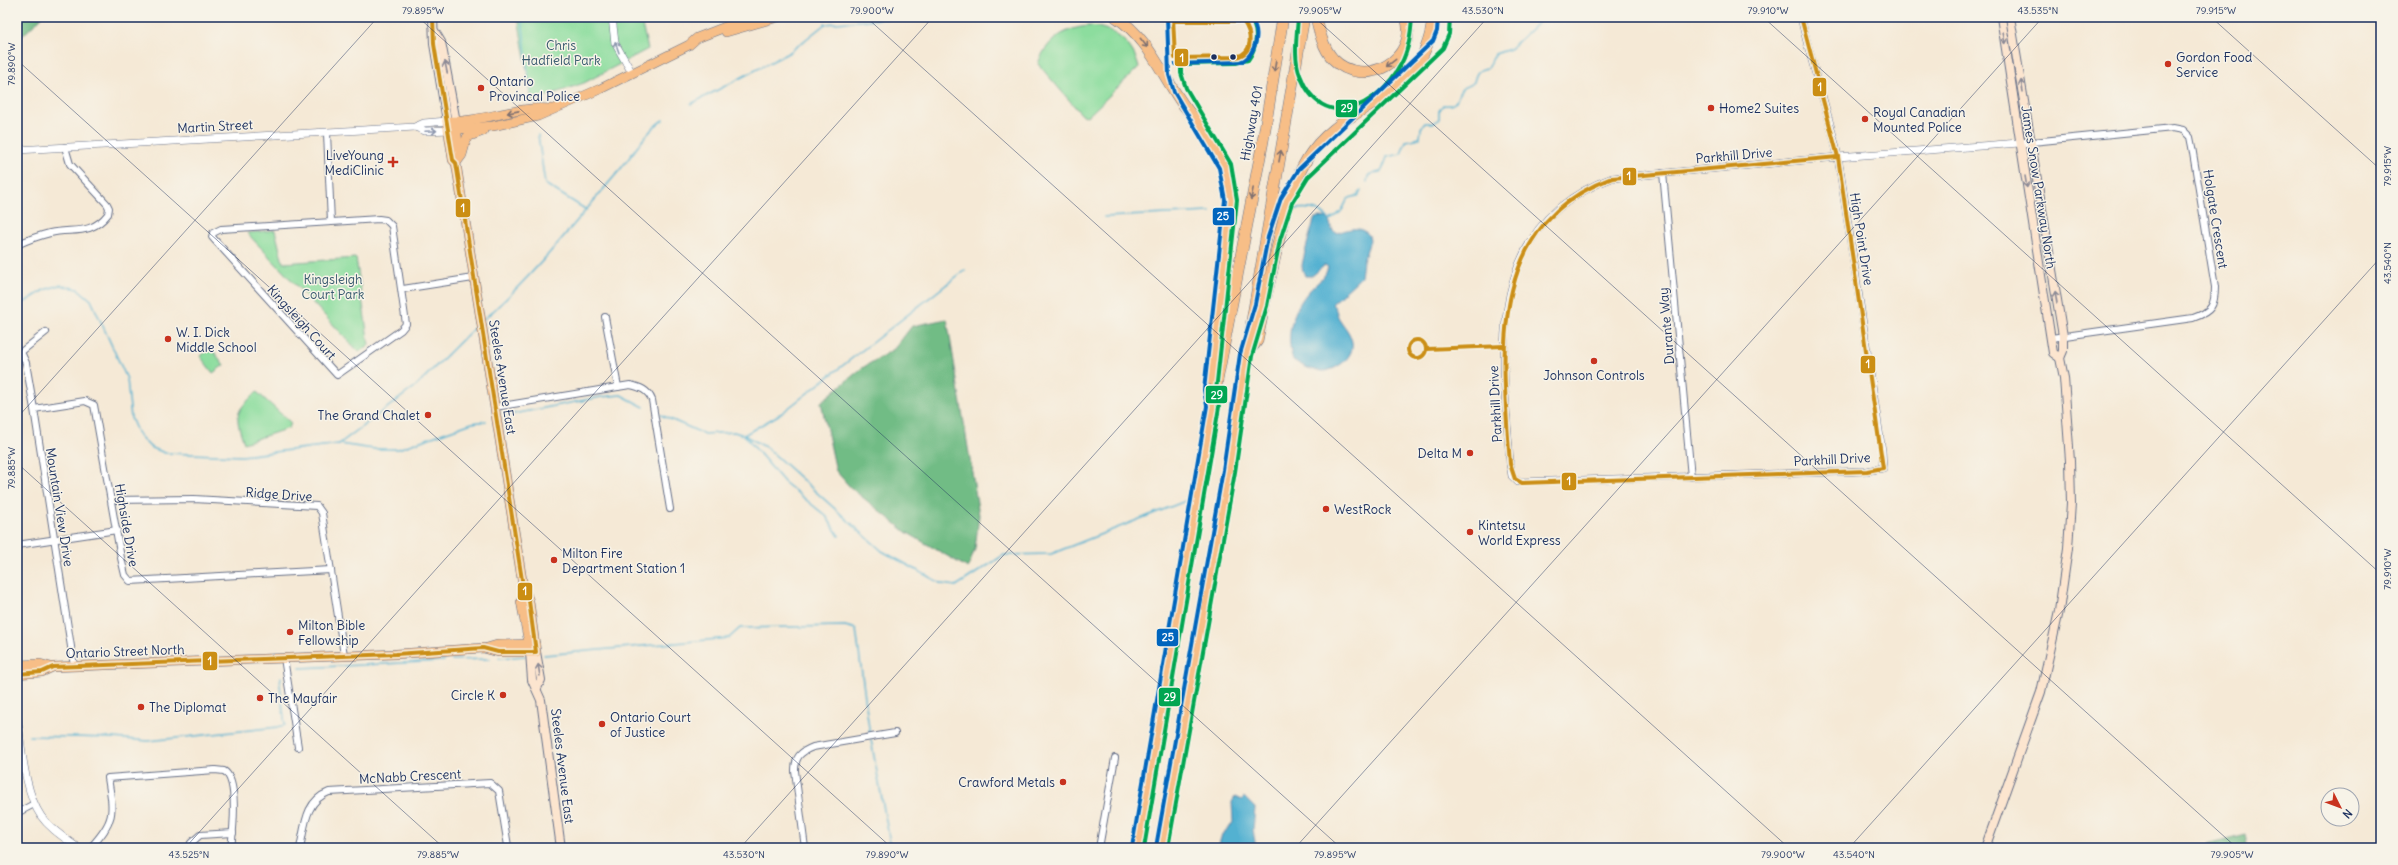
<svg xmlns="http://www.w3.org/2000/svg" width="2398" height="865" viewBox="0 0 2398 865" font-family="Delius,sans-serif">
<rect width="100%" height="100%" fill="#f7f3e8"/>
<filter id="ink" filterUnits="userSpaceOnUse"><feTurbulence type="fractalNoise" baseFrequency=".025" numOctaves="2"/><feDisplacementMap in="SourceGraphic" scale="8" xChannelSelector="R" yChannelSelector="G"/><feConvolveMatrix kernelMatrix="1 2 1 2 8 2 1 2 1" color-interpolation-filters="sRGB"/></filter>
<filter id="wash" filterUnits="userSpaceOnUse"><feTurbulence type="fractalNoise" baseFrequency=".012" numOctaves="4" result="noise"/><feDisplacementMap in="SourceGraphic" scale="16" xChannelSelector="R" yChannelSelector="G"/><feGaussianBlur stdDeviation="0.9" result="paint"/><feColorMatrix in="noise" values="0 0 0 0 0 0 0 0 0 0 0 0 0 0 0 0 0 1.4 0 .05"/><feComposite in="paint" operator="in"/></filter>
<g filter="url(#wash)">
<rect width="100%" height="100%" fill="#f5e9d6"/>
<g fill="#8cdd9e" stroke="#54867e">
<path d="M 518,17 L 640,17 L 648,49 L 584,83 L 532,101 Z"/>
<path d="M 1090,26 C 1114,28 1133,43 1139,67 L 1088,116 L 1082,115 L 1038,64 C 1046,40 1066,27 1090,26 Z"/>
<path d="M 275,230 L 283,263 L 356,258 L 369,345 L 359,352 L 247,233 Z"/>
<path d="M 211,348 L 224,365 L 213,373 L 200,356 Z"/>
<path d="M 257,392 L 291,423 L 289,428 L 244,443 C 234,414 235,412 257,392 Z"/>
</g>
<g fill="#71bc85" stroke="#467672">
<path d="M 17,17 L 42,17 L 17,41 Z"/>
<path d="M 947,319 L 979,515 L 975,549 L 968,568 L 906,532 L 851,488 L 836,471 L 821,402 L 862,368 L 894,349 L 912,326 Z"/>
<path d="M 2245,834 L 2248,848 L 2210,848 L 2207,844 Z"/>
</g>
<g fill="#52b1d1" stroke="#367098">
<path d="M 1319,217 L 1328,218 L 1333,231 L 1337,233 C 1349,229 1359,225 1369,235 L 1370,241 L 1363,261 L 1361,277 L 1332,304 C 1338,310 1336,315 1340,320 C 1345,328 1350,332 1352,342 C 1355,357 1336,371 1322,371 C 1310,370 1303,366 1293,360 C 1285,336 1292,310 1309,291 C 1316,283 1326,278 1328,267 L 1325,265 L 1312,276 L 1305,276 C 1304,273 1302,269 1302,266 C 1302,262 1313,222 1315,218 Z"/>
<path d="M 1235,797 L 1241,800 L 1244,797 L 1255,808 L 1253,830 L 1256,848 L 1218,848 L 1222,834 L 1230,827 L 1233,822 L 1232,802 Z"/>
</g>
<g fill="none" stroke-linecap="round" stroke-linejoin="round">
<g stroke="#52b1d1" stroke-width="1.5">
<path d="M 522,18 L 530,92"/>
<path d="M 691,104 L 790,52 L 825,24 L 905,17"/>
<path d="M 538,135 L 545,184 L 585,209"/>
<path d="M 1367,182 L 1368,176 C 1384,166 1378,182 1387,157 L 1401,154 L 1406,141 L 1420,138 L 1421,128 L 1425,123 L 1433,123 L 1439,119 L 1439,111 L 1443,105 C 1461,107 1454,96 1463,88 C 1466,86 1471,85 1474,82 C 1476,73 1478,69 1488,68 L 1495,54 L 1510,49 L 1544,17"/>
<path d="M 1293,209 C 1307,208 1317,207 1328,218"/>
<path d="M 1104,217 L 1210,212"/>
<path d="M 1329,221 C 1333,218 1340,214 1342,210 C 1348,201 1344,198 1358,196 L 1361,191"/>
<path d="M 965,270 L 782,413 L 744,435 L 767,448 L 882,551 L 942,584 L 956,586 L 1004,555 L 1051,554 L 1188,500"/>
<path d="M 17,307 L 44,290 L 60,285 L 78,289 L 91,300 L 127,379 L 131,418 L 138,434 L 150,447 L 165,453 L 242,456 L 339,444 L 374,449 L 398,449 L 472,423 L 486,421"/>
<path d="M 484,319 C 534,276 575,222 618,172 C 631,157 648,129 663,120"/>
<path d="M 508,415 L 601,397 L 621,395 L 644,407"/>
<path d="M 661,415 L 704,434 L 734,432 L 744,435 L 784,482 L 826,516 L 839,536"/>
<path d="M 339,444 L 416,386 L 478,324"/>
<path d="M 544,655 L 729,638 L 740,628 L 845,626 L 856,629 L 870,736"/>
<path d="M 499,658 L 525,656"/>
<path d="M 452,660 L 490,659"/>
<path d="M 300,668 L 444,661"/>
<path d="M 29,736 L 113,738 L 148,741 L 278,727 L 285,725 L 280,685 L 281,677"/>
<path d="M 871,740 L 891,848"/>
</g>
</g>
</g>
<g filter="url(#ink)">
<g fill="none" stroke-linecap="round" stroke-linejoin="round">
<defs>
<g id="minor">
<path d="M 327,133 L 331,222"/>
<path d="M 2032,142 L 2173,128 L 2183,130 L 2190,137 L 2192,147 L 2215,287 C 2215,306 2211,312 2193,318 L 2051,338"/>
<path d="M 1663,173 L 1691,477"/>
<path d="M 379,219 L 386,220 L 392,226 L 406,324 L 401,330 L 337,375 L 212,237 L 213,233 L 221,229 Z"/>
<path d="M 17,245 C 27,240 38,236 50,233 C 73,228 91,236 108,214 L 109,208 L 107,204 L 70,164 L 65,147"/>
<path d="M 403,289 L 473,278"/>
<path d="M 605,317 L 618,387"/>
<path d="M 21,352 L 26,363 L 34,409 L 74,666"/>
<path d="M 17,353 L 21,352 L 46,332"/>
<path d="M 495,407 L 630,385 C 640,387 648,390 652,400 L 670,509"/>
<path d="M 34,409 L 85,401 L 94,405 L 121,558 L 125,575 L 130,581 L 331,570"/>
<path d="M 112,500 L 194,499 L 317,506 L 322,513 L 344,655"/>
<path d="M 17,545 L 117,530"/>
<path d="M 284,658 L 298,747"/>
<path d="M 17,813 L 34,804"/>
<path d="M 191,843 L 200,835 L 233,833"/>
<path d="M 90,848 C 115,821 114,814 108,778 L 215,770 L 224,771 C 239,780 233,832 231,848"/>
<path d="M 300,848 C 305,826 305,801 329,792 L 490,783 L 499,791 L 508,846 L 507,848"/>
<path d="M 805,848 L 795,771 C 795,757 800,752 813,747 L 895,733"/>
<path d="M 1099,848 L 1115,758"/>
</g>
<g id="tertiary">
<path d="M 612,17 L 615,43 L 632,73"/>
<path d="M 1801,17 C 1811,64 1828,109 1838,157 L 1882,451 L 1883,468 L 1867,471 L 1518,482 L 1512,476 L 1510,464 C 1505,379 1486,270 1559,208 C 1576,194 1592,185 1612,178 L 1838,157 L 2032,142"/>
<path d="M 433,18 L 443,17"/>
<path d="M 415,127 L 425,131 L 449,130"/>
<path d="M 17,150 L 415,127 L 424,123 L 447,121"/>
<path d="M 17,718 C 22,747 24,791 41,816 C 50,829 65,838 78,848"/>
</g>
<g id="secondary">
<path d="M 433,17 L 434,44 L 447,121"/>
<path d="M 2001,17 L 2053,353 L 2060,358"/>
<path d="M 435,32 L 441,42 L 456,122"/>
<path d="M 530,652 L 532,680 L 541,700 L 561,848"/>
<path d="M 536,652 L 541,680 L 537,688"/>
<path d="M 1985,848 L 2041,692 L 2059,611 L 2068,548 L 2071,503 L 2070,461 L 2064,378 L 2060,358 L 2063,351 L 2063,336 L 2010,17"/>
</g>
<g id="primary">
<path d="M 726,32 L 778,17"/>
<path d="M 456,124 L 459,155"/>
<path d="M 449,130 L 493,126 L 538,116 L 600,89 L 689,45 L 697,38 L 751,17"/>
<path d="M 456,163 L 462,155 L 467,137 L 483,131"/>
<path d="M 525,595 L 521,601 L 530,649"/>
<path d="M 487,648 L 497,645 L 535,644"/>
<path d="M 17,665 L 40,664 L 51,667"/>
<path d="M 17,674 L 42,672 L 53,667 L 396,654 L 483,648 L 498,652 L 536,652 L 529,601 L 523,586 L 456,163 L 453,160 L 447,121 C 483,123 516,105 552,109"/>
</g>
<g id="motorway">
<path d="M 1116,17 C 1148,38 1161,73 1182,103 C 1197,123 1215,141 1224,165 C 1232,185 1231,205 1229,225 L 1211,379"/>
<path d="M 1316,17 C 1319,31 1323,48 1333,59 C 1364,91 1420,59 1406,17"/>
<path d="M 1247,354 L 1257,341 C 1263,310 1270,279 1277,248 C 1284,217 1290,187 1307,159 C 1344,99 1426,102 1433,17"/>
<path d="M 1138,848 L 1217,381 L 1263,141 L 1283,17"/>
<path d="M 1162,848 L 1229,471 L 1246,355 L 1304,17"/>
</g>
</defs>
<use href="#minor" stroke="#677088" stroke-width="8"/>
<use href="#tertiary" stroke="#677088" stroke-width="8"/>
<use href="#secondary" stroke="#677088" stroke-width="10"/>
<use href="#primary" stroke="#677088" stroke-width="10"/>
<use href="#motorway" stroke="#677088" stroke-width="12"/>
<use href="#minor" stroke="#fff" stroke-width="6"/>
<use href="#tertiary" stroke="#fff" stroke-width="7"/>
<use href="#secondary" stroke="#fce5cf" stroke-width="8"/>
<use href="#primary" stroke="#f7be87" stroke-width="9"/>
<use href="#motorway" stroke="#f7be87" stroke-width="11"/>
<defs>
<g id="bus-1">
<path d="M 1173,17 L 1175,58 L 1236,57 C 1254,53 1252,33 1243,21 L 1174,21"/>
<path d="M 1801,17 L 1838,157"/>
<path d="M 1838,157 L 1883,468 L 1867,471 L 1522,483 L 1515,479 L 1510,464 C 1502,355 1485,225 1612,178 Z"/>
<circle cx="1417" cy="349" r="9"/>
<path d="M 1426,349 L 1504,346"/>
<path d="M 17,674 L 42,672 L 53,667 L 396,654 L 483,648 L 498,652 L 536,652 L 529,601 L 523,586 L 456,163 L 453,160 L 434,44 L 433,17"/>
</g>
<g id="bus-2">
<path d="M 1298,17 C 1297,35 1293,57 1300,75 C 1322,134 1378,108 1401,64 C 1409,49 1411,34 1412,17"/>
<path d="M 1144,848 L 1219,407 L 1216,391 L 1237,200 L 1231,164 L 1186,88 L 1181,73 L 1181,64 L 1236,63 L 1248,60 C 1257,48 1260,28 1248,17"/>
<path d="M 1168,848 L 1235,472 L 1252,356 L 1267,306 L 1280,240 L 1292,203 L 1308,177 L 1443,48 L 1449,34 L 1450,17"/>
</g>
<g id="bus-3">
<path d="M 1175,64 L 1240,62 C 1256,57 1264,26 1247,17"/>
<path d="M 1132,847 L 1207,406 L 1204,390 L 1225,200 L 1219,168 L 1174,92 L 1169,75 L 1167,17"/>
<path d="M 1156,847 L 1223,470 L 1240,354 L 1255,304 L 1268,237 L 1281,198 L 1299,169 L 1433,41 L 1437,31 L 1438,17"/>
</g>
</defs>
<use href="#bus-1" stroke="#f7f3e8" stroke-width="7"/>
<use href="#bus-2" stroke="#f7f3e8" stroke-width="7"/>
<use href="#bus-3" stroke="#f7f3e8" stroke-width="7"/>
<use href="#bus-1" stroke="#cb8e13" stroke-width="4"/>
<use href="#bus-2" stroke="#00a651" stroke-width="4"/>
<use href="#bus-3" stroke="#0065bd" stroke-width="4"/>
</g>
<defs><path id="oneway-shaft" d="M-6 0H5M1.5-3L5.5 0L1.5 3" fill="none" stroke-width="1.6" stroke-linecap="round" stroke-linejoin="round"/></defs>
<g stroke="#8c8a96">
<use href="#oneway-shaft" transform="translate(2004 38) rotate(82)"/>
<use href="#oneway-shaft" transform="translate(446 67) rotate(-102)"/>
<use href="#oneway-shaft" transform="translate(2022 86) rotate(-100)"/>
<use href="#oneway-shaft" transform="translate(2026 182) rotate(81)"/>
<use href="#oneway-shaft" transform="translate(2056 297) rotate(-99)"/>
<use href="#oneway-shaft" transform="translate(539 670) rotate(-99)"/>
</g>
<g stroke="#7e6f70">
<use href="#oneway-shaft" transform="translate(1144 43) rotate(52)"/>
<use href="#oneway-shaft" transform="translate(1391 63) rotate(142)"/>
<use href="#oneway-shaft" transform="translate(1275 66) rotate(99)"/>
<use href="#oneway-shaft" transform="translate(513 112) rotate(169)"/>
<use href="#oneway-shaft" transform="translate(1280 156) rotate(-80)"/>
<use href="#oneway-shaft" transform="translate(1252 194) rotate(101)"/>
</g>
<g stroke="#8d97ae">
<use href="#oneway-shaft" transform="translate(617 47) rotate(-109)"/>
<use href="#oneway-shaft" transform="translate(431 131) rotate(-3)"/>
</g>
</g>
<path fill="none" stroke="#1b2f5e" stroke-width="1" stroke-opacity="0.45" d="M 418,17 L 1341,848M 866,17 L 1789,848M 1314,17 L 2237,848M 1763,17 L 2381,574M 2211,17 L 2381,170M 17,60 L 892,848M 17,418 L 378,17M 17,463 L 444,848M 185,848 L 933,17M 740,848 L 1488,17M 1295,848 L 2043,17M 1849,848 L 2381,257"/>
<g fill="#1b2f5e" stroke="#f7f3e8" stroke-width="1.5">
<circle cx="1214" cy="57" r="3.5"/>
<circle cx="1233" cy="57" r="3.5"/>
</g>
<g fill="#c8321e" stroke="#f7f3e8" stroke-width="1.5">
<circle cx="2168" cy="64" r="4"/>
<circle cx="481" cy="88" r="4"/>
<circle cx="1711" cy="108" r="4"/>
<circle cx="1865" cy="119" r="4"/>
<path d="M391 156h4v4h4v4h-4v4h-4v-4h-4v-4h4z"/>
<circle cx="168" cy="339" r="4"/>
<circle cx="1594" cy="361" r="4"/>
<circle cx="428" cy="415" r="4"/>
<circle cx="1470" cy="453" r="4"/>
<circle cx="1326" cy="509" r="4"/>
<circle cx="1470" cy="532" r="4"/>
<circle cx="554" cy="560" r="4"/>
<circle cx="290" cy="632" r="4"/>
<circle cx="503" cy="695" r="4"/>
<circle cx="260" cy="698" r="4"/>
<circle cx="141" cy="707" r="4"/>
<circle cx="602" cy="724" r="4"/>
<circle cx="1063" cy="782" r="4"/>
</g>
<g text-anchor="middle" stroke-width="3" stroke-linejoin="round" paint-order="stroke">
<g font-size="13" fill="#375a6e" stroke="#f7f3e8">
<text x="561" y="50">Chris<tspan x="561" dy="15">Hadfield Park</tspan></text>
<text x="333" y="284">Kingsleigh<tspan x="333" dy="15">Court Park</tspan></text>
</g>
<g font-size="13" fill="#1b2f5e" stroke="#f7f3e8" text-anchor="start">
<text x="2176" y="62">Gordon Food<tspan x="2176" dy="15">Service</tspan></text>
<text x="489" y="86">Ontario<tspan x="489" dy="15">Provincal Police</tspan></text>
<text x="1719" y="113">Home2 Suites</text>
<text x="1873" y="117">Royal Canadian<tspan x="1873" dy="15">Mounted Police</tspan></text>
<text x="384" y="160" text-anchor="end">LiveYoung<tspan x="384" dy="15">MediClinic</tspan></text>
<text x="176" y="337">W. I. Dick<tspan x="176" dy="15">Middle School</tspan></text>
<text x="1594" y="380" text-anchor="middle">Johnson Controls</text>
<text x="420" y="420" text-anchor="end">The Grand Chalet</text>
<text x="1462" y="458" text-anchor="end">Delta M</text>
<text x="1334" y="514">WestRock</text>
<text x="1478" y="530">Kintetsu<tspan x="1478" dy="15">World Express</tspan></text>
<text x="562" y="558">Milton Fire<tspan x="562" dy="15">Department Station 1</tspan></text>
<text x="298" y="630">Milton Bible<tspan x="298" dy="15">Fellowship</tspan></text>
<text x="495" y="700" text-anchor="end">Circle K</text>
<text x="268" y="703">The Mayfair</text>
<text x="149" y="712">The Diplomat</text>
<text x="610" y="722">Ontario Court<tspan x="610" dy="15">of Justice</tspan></text>
<text x="1055" y="787" text-anchor="end">Crawford Metals</text>
</g>
<g font-size="13" fill="#1b2f5e" stroke="#f7f3e8">
<text transform="translate(1251 123) rotate(-80)" y="5">Highway 401</text>
<text transform="translate(215 126) rotate(-3)" y="5">Martin Street</text>
<text transform="translate(1734 155) rotate(-5)" y="5">Parkhill Drive</text>
<text transform="translate(2039 187) rotate(81)" y="5">James Snow Parkway North</text>
<text transform="translate(2216 219) rotate(81)" y="5">Holgate Crescent</text>
<text transform="translate(1862 239) rotate(81)" y="5">High Point Drive</text>
<text transform="translate(302 322) rotate(48)" y="5">Kingsleigh Court</text>
<text transform="translate(1666 326) rotate(-95)" y="5">Durante Way</text>
<text transform="translate(503 377) rotate(81)" y="5">Steeles Avenue East</text>
<text transform="translate(1495 404) rotate(-93)" y="5">Parkhill Drive</text>
<text transform="translate(1832 459) rotate(-3)" y="5">Parkhill Drive</text>
<text transform="translate(279 494) rotate(4)" y="5">Ridge Drive</text>
<text transform="translate(60 507) rotate(81)" y="5">Mountain View Drive</text>
<text transform="translate(127 525) rotate(80)" y="5">Highside Drive</text>
<text transform="translate(125 651) rotate(-2)" y="5">Ontario Street North</text>
<text transform="translate(563 766) rotate(83)" y="5">Steeles Avenue East</text>
<text transform="translate(410 776) rotate(-3)" y="5">McNabb Crescent</text>
</g>
</g>
<g stroke="#f7f3e8" stroke-width="1.5">
<rect x="1174" y="48" width="15" height="19" rx="4" fill="#cb8e13"/>
<rect x="1812" y="77" width="15" height="20" rx="4" fill="#cb8e13"/>
<rect x="1335" y="99" width="23" height="19" rx="4" fill="#00a651"/>
<rect x="1622" y="167" width="15" height="19" rx="4" fill="#cb8e13"/>
<rect x="455" y="198" width="16" height="20" rx="4" fill="#cb8e13"/>
<rect x="1212" y="207" width="23" height="19" rx="4" fill="#0065bd"/>
<rect x="1860" y="355" width="16" height="19" rx="4" fill="#cb8e13"/>
<rect x="1205" y="385" width="23" height="19" rx="4" fill="#00a651"/>
<rect x="1561" y="472" width="16" height="19" rx="4" fill="#cb8e13"/>
<rect x="517" y="582" width="16" height="19" rx="4" fill="#cb8e13"/>
<rect x="1156" y="628" width="23" height="19" rx="4" fill="#0065bd"/>
<rect x="202" y="651" width="16" height="20" rx="4" fill="#cb8e13"/>
<rect x="1158" y="687" width="23" height="20" rx="4" fill="#00a651"/>
</g>
<g font-size="11" text-anchor="middle" font-weight="bold" fill="#fff">
<text x="1182" y="62">1</text>
<text x="1820" y="91">1</text>
<text x="1347" y="112">29</text>
<text x="1629" y="180">1</text>
<text x="463" y="212">1</text>
<text x="1223" y="220">25</text>
<text x="1868" y="368">1</text>
<text x="1217" y="399">29</text>
<text x="1569" y="485">1</text>
<text x="525" y="595">1</text>
<text x="1168" y="641">25</text>
<text x="210" y="665">1</text>
<text x="1170" y="701">29</text>
</g>
<rect width="2398" height="865" fill="none" stroke="#f7f3e8" stroke-width="44"/>
<g transform="translate(2340 807) rotate(132)"><circle r="19" fill="#f7f3e8" stroke="#9fa5b1"/>
<path d="M0-3L7 15L0 10L-7 15Z" fill="#c8321e"/>
<text y="-6" font-size="11" font-weight="bold" text-anchor="middle" fill="#1b2f5e">N</text>
</g>
<rect x="22" y="22" width="2354" height="821" fill="none" stroke="#1b2f5e" stroke-width="1.5"/>
<g font-size="10" text-anchor="middle" fill="#1b2f5e">
<text x="423" y="14">79.895°W</text>
<text x="872" y="14">79.900°W</text>
<text x="1320" y="14">79.905°W</text>
<text x="1483" y="14">43.530°N</text>
<text x="1768" y="14">79.910°W</text>
<text x="2038" y="14">43.535°N</text>
<text x="2216" y="14">79.915°W</text>
<text transform="translate(11 64) rotate(-90)" y="4">79.890°W</text>
<text transform="translate(2387 166) rotate(-90)" y="4">79.915°W</text>
<text transform="translate(2387 263) rotate(-90)" y="4">43.540°N</text>
<text transform="translate(11 468) rotate(-90)" y="4">79.885°W</text>
<text transform="translate(2387 569) rotate(-90)" y="4">79.910°W</text>
<text x="189" y="858">43.525°N</text>
<text x="438" y="858">79.885°W</text>
<text x="744" y="858">43.530°N</text>
<text x="887" y="858">79.890°W</text>
<text x="1335" y="858">79.895°W</text>
<text x="1783" y="858">79.900°W</text>
<text x="1854" y="858">43.540°N</text>
<text x="2232" y="858">79.905°W</text>
</g>
</svg>
